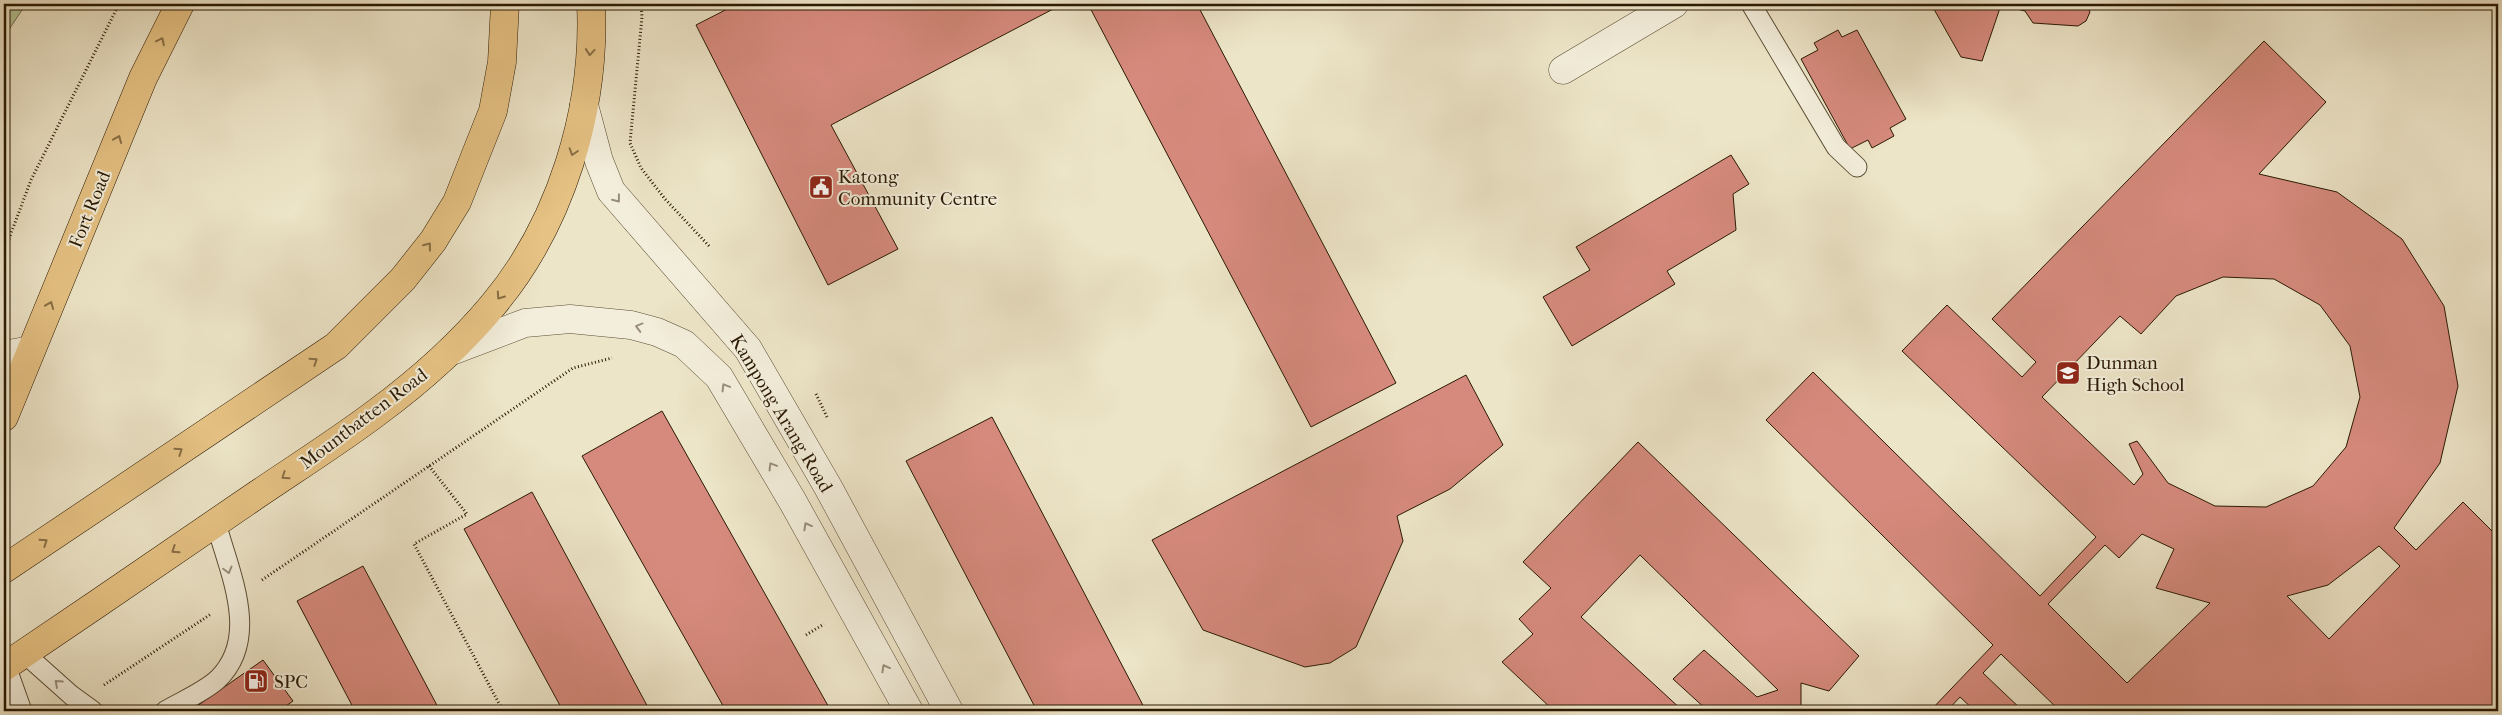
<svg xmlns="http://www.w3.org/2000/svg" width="2502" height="715" viewBox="0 0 2502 715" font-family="'IM FELL French Canon',serif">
<rect width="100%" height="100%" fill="#ede5c8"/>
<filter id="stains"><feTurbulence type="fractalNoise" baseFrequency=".004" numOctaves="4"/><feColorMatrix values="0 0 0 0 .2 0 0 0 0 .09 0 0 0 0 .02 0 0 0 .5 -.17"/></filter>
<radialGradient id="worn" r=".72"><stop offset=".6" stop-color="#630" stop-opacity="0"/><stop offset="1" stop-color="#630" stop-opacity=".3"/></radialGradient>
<path fill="#b6c598" stroke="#706f4e" d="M 4,4 L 26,4 L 4,37 Z"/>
<g fill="#d68a7d" stroke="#2a1903" fill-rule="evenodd">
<path d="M 737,4 L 1055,4 L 1057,7 L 831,125 L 898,249 L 828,285 L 696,25 Z"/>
<path d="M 1088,4 L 1197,4 L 1396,383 L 1311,427 Z"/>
<path d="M 1931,4 L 2086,4 L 2090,12 L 2086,21 L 2078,26 L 2033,23 L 2025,11 L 2001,5 L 1982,61 L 1961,57 Z"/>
<path d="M 1838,30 L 1842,37 L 1857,30 L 1906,119 L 1890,128 L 1894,136 L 1872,148 L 1868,140 L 1850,149 L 1801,59 L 1818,50 L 1814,43 Z"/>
<path d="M 2264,41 L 2326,102 L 2259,174 L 2337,192 L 2402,239 L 2444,306 L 2458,386 L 2440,463 L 2394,528 L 2416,550 L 2463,502 L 2498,537 L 2498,711 L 2060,711 L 2001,654 L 1983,673 L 2023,711 L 1975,711 L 1960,697 L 1947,711 L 1930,711 L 1993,645 L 1766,420 L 1813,372 L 2040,596 L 2096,537 L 1902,351 L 1947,305 L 2022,377 L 2036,362 L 1992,319 ZM 2223,277 L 2274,279 L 2320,305 L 2350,346 L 2360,397 L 2346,447 L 2313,486 L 2266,507 L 2215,506 L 2168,483 L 2137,441 L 2129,444 L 2143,474 L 2134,485 L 2042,397 L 2120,316 L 2141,334 L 2176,296 ZM 2142,534 L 2174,549 L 2156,588 L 2210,603 L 2127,683 L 2048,604 L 2105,545 L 2119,558 ZM 2379,546 L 2400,566 L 2329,639 L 2287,596 L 2328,585 Z"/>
<path d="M 1731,155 L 1749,184 L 1733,194 L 1736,230 L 1667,271 L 1675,284 L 1572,346 L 1543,297 L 1590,270 L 1576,247 Z"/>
<path d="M 1466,375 L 1503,445 L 1450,489 L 1397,516 L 1403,541 L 1356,647 L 1330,663 L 1305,667 L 1203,630 L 1152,540 Z"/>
<path d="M 662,411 L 831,711 L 726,711 L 582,456 Z"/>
<path d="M 992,417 L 1146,711 L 1037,711 L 906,461 Z"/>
<path d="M 1638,442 L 1859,656 L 1829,691 L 1801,683 L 1801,708 L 1820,711 L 1704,711 L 1707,710 L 1673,679 L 1704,650 L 1757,697 L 1778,690 L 1640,555 L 1581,617 L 1683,711 L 1554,711 L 1502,662 L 1533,634 L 1519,619 L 1551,588 L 1523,562 Z"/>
<path d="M 532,492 L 650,711 L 563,711 L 464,529 Z"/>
<path d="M 363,566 L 440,711 L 355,711 L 297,601 Z"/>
<path d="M 263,660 L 293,701 L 279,711 L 190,711 Z"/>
</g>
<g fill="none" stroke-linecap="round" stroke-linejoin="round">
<defs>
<g id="lane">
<path d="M 1751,4 L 1836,147 L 1857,167"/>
<path d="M 24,653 L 71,695 L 93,711"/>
<path d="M 6,666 L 22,711"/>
<path d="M 165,711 C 182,701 204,692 218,679 C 261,637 229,572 216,523"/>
</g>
<g id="street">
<path d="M 1563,70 L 1674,4"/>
<path d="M 584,105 L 599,161 L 611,191 L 748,349 L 828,487 L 949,711"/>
<path d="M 449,352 L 525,323 L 570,319 L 631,325 L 657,332 L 684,344 L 719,377 L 793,502 L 909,711"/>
<path d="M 4,355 L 31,350"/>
</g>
<g id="primary">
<path d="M 4,417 L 143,78 L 180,4"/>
<path d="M 4,569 L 336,346 L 403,279 L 433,241 L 457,202 L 493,111 L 502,62 L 505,4"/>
<path d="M 4,667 C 87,611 169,555 252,498 C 293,470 336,443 376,413 C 418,382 459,346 493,305 C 561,224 596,109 591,4"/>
</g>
</defs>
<use href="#lane" stroke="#5b4c34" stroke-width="21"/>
<use href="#street" stroke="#5b4c34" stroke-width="29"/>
<use href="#primary" stroke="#2a1903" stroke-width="29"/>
<g stroke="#2a1903" stroke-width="3" stroke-dasharray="1 2.5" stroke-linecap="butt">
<path d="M 641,4 L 642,17 L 630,143 L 641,168 L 665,199 L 710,247"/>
<path d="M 4,252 L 31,180 L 119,4"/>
<path d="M 816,394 L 827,417"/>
<path d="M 429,466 L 467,514 L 414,544 L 503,711"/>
<path d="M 262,580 L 573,368 L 612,358"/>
<path d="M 806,635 L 824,624"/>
<path d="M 104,685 L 211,614"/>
</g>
<use href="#lane" stroke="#f3eedb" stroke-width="19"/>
<use href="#street" stroke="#f3eedb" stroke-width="28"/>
<use href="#primary" stroke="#e6c284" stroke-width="28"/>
</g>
<defs><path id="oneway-chevron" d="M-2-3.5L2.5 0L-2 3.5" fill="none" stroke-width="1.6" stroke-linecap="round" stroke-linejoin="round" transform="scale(1.25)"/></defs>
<g stroke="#886e44">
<use href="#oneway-chevron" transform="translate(161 41) rotate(-64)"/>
<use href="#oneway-chevron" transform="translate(590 52) rotate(95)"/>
<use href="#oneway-chevron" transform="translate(118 139) rotate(-68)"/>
<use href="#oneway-chevron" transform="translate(573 152) rotate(108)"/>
<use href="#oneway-chevron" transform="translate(428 246) rotate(-52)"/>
<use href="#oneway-chevron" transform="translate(500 296) rotate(125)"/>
<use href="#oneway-chevron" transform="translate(50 305) rotate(-68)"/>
<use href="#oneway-chevron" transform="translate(314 361) rotate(-34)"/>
<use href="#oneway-chevron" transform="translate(179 451) rotate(-34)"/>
<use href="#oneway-chevron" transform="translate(285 476) rotate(146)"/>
<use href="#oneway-chevron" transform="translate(44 542) rotate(-34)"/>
<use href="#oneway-chevron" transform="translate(175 550) rotate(146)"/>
</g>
<g stroke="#998e7a">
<use href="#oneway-chevron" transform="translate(617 199) rotate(52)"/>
<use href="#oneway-chevron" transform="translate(639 327) rotate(-165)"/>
<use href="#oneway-chevron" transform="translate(725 387) rotate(-121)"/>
<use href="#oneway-chevron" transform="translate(772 466) rotate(-121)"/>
<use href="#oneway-chevron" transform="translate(807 526) rotate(-119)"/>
<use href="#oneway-chevron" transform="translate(228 570) rotate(75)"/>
<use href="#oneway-chevron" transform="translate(885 668) rotate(-119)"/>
<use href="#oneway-chevron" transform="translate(58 683) rotate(-138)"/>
</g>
<defs>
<symbol id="civic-square" viewBox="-11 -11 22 22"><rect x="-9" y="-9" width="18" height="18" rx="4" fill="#8f2418" stroke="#f3eedb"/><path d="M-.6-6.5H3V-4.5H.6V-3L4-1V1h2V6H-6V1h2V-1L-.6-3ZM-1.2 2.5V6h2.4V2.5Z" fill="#fff"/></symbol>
<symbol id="school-square" viewBox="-11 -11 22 22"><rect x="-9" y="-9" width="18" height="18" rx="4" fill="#8f2418" stroke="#f3eedb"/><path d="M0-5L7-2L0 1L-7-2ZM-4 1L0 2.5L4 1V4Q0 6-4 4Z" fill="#fff"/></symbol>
<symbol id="fuel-square" viewBox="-11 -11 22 22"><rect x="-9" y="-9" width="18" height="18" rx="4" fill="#8f2418" stroke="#f3eedb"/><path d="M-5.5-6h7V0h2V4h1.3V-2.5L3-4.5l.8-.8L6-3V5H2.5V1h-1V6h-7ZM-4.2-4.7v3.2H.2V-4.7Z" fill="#fff"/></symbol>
</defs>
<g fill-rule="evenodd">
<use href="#civic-square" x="807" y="173" width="28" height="28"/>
<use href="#school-square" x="2054" y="359" width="28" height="28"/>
<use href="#fuel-square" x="242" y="667" width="28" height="28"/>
</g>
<g text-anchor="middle" stroke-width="4" stroke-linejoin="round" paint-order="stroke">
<g font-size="19" fill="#2a1903" stroke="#f3eedb" text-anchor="start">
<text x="838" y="183">Katong<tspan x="838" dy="22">Community Centre</tspan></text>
<text x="2086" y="369">Dunman<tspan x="2086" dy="22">High School</tspan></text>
<text x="274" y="688">SPC</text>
</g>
<g font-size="19" fill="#2a1903" stroke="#f3eedb">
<text transform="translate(89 209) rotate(-68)" y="7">Fort Road</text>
<text transform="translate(782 413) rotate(59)" y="7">Kampong Arang Road</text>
<text transform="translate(363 418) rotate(-37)" y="7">Mountbatten Road</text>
</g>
</g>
<rect width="2502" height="715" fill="none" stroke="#ede5c8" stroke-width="20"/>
<rect x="5" y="5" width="2492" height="705" fill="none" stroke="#2a1903" stroke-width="2.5"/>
<rect x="10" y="10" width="2482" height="695" fill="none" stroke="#2a1903"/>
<rect width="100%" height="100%" filter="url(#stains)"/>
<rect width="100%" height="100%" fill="url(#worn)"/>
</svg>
